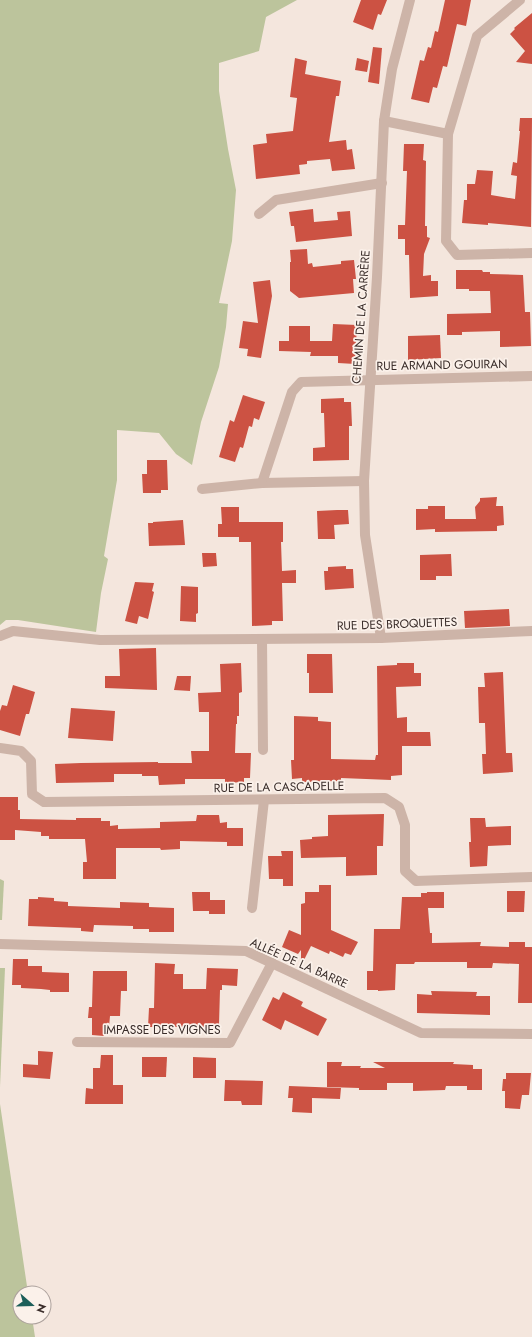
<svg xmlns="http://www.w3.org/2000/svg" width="532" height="1337" viewBox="0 0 532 1337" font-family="Jost,sans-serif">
<rect width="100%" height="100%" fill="#f4e6dd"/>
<g fill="#bcc49c">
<path d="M 0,0 L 297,0 L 266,17 L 259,51 L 219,63 L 219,91 L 228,149 L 236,190 L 232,241 L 219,303 L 228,304 L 226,327 L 219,367 L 201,422 L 192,465 L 176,454 L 159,433 L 117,430 L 117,480 L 104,556 L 108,559 L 101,593 L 96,632 L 18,620 L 6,620 L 0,625 Z"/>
<path d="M 0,879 L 4,881 L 2,920 L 0,920 Z"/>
<path d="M 0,968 L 5,968 L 0,1087 Z"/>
<path d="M 0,1104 L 28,1293 L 20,1293 L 20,1317 L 32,1317 L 35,1337 L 0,1337 Z"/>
</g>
<g fill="#cc5243">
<path d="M 361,0 L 387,0 L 381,15 L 378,14 L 373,30 L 353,22 Z"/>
<path d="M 445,0 L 471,0 L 466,26 L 457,24 L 447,67 L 443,66 L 437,88 L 433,87 L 429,103 L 411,99 L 420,60 L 424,61 L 428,47 L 431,48 L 435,31 L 438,32 Z"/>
<path d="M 532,13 L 532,64 L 516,62 L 525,51 L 510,34 L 515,29 L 514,28 Z"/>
<path d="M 373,47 L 382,48 L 379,84 L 368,82 Z"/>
<path d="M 295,58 L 307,61 L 305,74 L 341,81 L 339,96 L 336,96 L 329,142 L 346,140 L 347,150 L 352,149 L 355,169 L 332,171 L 330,159 L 307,161 L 307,164 L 299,165 L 300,174 L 256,179 L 253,145 L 267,143 L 266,134 L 293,131 L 297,98 L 290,97 Z"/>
<path d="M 357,58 L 369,61 L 367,72 L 355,70 Z"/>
<path d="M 520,118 L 532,118 L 531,227 L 488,223 L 488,225 L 462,223 L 464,200 L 467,200 L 467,184 L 475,184 L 477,170 L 493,171 L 491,195 L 515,199 L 517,176 L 511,175 L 513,162 L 517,163 L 520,131 L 519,131 Z"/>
<path d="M 404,144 L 424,144 L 423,160 L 426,161 L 425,226 L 427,226 L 427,237 L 430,238 L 424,254 L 423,276 L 431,275 L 431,281 L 438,281 L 438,296 L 410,298 L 409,255 L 405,255 L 405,239 L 398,239 L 398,225 L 405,225 L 407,171 L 403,171 Z"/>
<path d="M 313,209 L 314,222 L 338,220 L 337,212 L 350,211 L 352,236 L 296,242 L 294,226 L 291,226 L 289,212 Z"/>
<path d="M 307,249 L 308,264 L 312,263 L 313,267 L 341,264 L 341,261 L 354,260 L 356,279 L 353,279 L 354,293 L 299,298 L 290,291 L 290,262 L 291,262 L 290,250 Z"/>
<path d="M 456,270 L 482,270 L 483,272 L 490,272 L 490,274 L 523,275 L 525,312 L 530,312 L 531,346 L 500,347 L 500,331 L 462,332 L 462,335 L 447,335 L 447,314 L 491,313 L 490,291 L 469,291 L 469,289 L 456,289 Z"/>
<path d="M 270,280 L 272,296 L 261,358 L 247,356 L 248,349 L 239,348 L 243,321 L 258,323 L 253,282 Z"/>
<path d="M 333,324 L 357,325 L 355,364 L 338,363 L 338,356 L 310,356 L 311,352 L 279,351 L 279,341 L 289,341 L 289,326 L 310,326 L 310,341 L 332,341 Z"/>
<path d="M 440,335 L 441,358 L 408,360 L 408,336 Z"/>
<path d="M 243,395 L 265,402 L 259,420 L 254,418 L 252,427 L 249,426 L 243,448 L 240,447 L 235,462 L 219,457 L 230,420 L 234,422 Z"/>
<path d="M 344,398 L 344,402 L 351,402 L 352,426 L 349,426 L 349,460 L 313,461 L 313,448 L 325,447 L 324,413 L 321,413 L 321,399 Z"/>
<path d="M 147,460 L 167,460 L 168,490 L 161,490 L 161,493 L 143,493 L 142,474 L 147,474 Z"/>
<path d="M 497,497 L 496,506 L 503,506 L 504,525 L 497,526 L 497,531 L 435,532 L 435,529 L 416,530 L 416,509 L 428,509 L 428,506 L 445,506 L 445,519 L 476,519 L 475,507 L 480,501 L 480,498 Z"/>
<path d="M 221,507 L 239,507 L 239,522 L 283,522 L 283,542 L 281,542 L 282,571 L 296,570 L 296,583 L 282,583 L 283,621 L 272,621 L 272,625 L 252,626 L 251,542 L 239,542 L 239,537 L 218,537 L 218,524 L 222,524 Z"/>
<path d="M 337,510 L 348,510 L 349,524 L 334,525 L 335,539 L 318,539 L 317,511 Z"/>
<path d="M 183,520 L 185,545 L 149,546 L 148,523 L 153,523 L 153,522 Z"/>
<path d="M 202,553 L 216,553 L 217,566 L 203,567 Z"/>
<path d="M 451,554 L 452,576 L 436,576 L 436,580 L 420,580 L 420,555 Z"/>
<path d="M 346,566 L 346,569 L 353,569 L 354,588 L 325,590 L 324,571 L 328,571 L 328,567 Z"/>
<path d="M 135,582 L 154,583 L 152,591 L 154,592 L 148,619 L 139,616 L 137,624 L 125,621 Z"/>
<path d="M 181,586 L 198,587 L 198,613 L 196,614 L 196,622 L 180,621 Z"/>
<path d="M 509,609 L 510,626 L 465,628 L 464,611 Z"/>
<path d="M 156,648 L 157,690 L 105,688 L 105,676 L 120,676 L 119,649 Z"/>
<path d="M 307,654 L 332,654 L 333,693 L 309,693 L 309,673 L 307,673 Z"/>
<path d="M 241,663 L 242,692 L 239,693 L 239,716 L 237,716 L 237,724 L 236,724 L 235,753 L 251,753 L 250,778 L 244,778 L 244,782 L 225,783 L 225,779 L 185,779 L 185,784 L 159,785 L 158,776 L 142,776 L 142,774 L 114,774 L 114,782 L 56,783 L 55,764 L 81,763 L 158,762 L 158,763 L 192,763 L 191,751 L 209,751 L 209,712 L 199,712 L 198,693 L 221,692 L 220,664 Z"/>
<path d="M 397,663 L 414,663 L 414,673 L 421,673 L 421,686 L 396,687 L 397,718 L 407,717 L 407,732 L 430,732 L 431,746 L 402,746 L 402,775 L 391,776 L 391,780 L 341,778 L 341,781 L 302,782 L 302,778 L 292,779 L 291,760 L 294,760 L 294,716 L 318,717 L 318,721 L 331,722 L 331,759 L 375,760 L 376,755 L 378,755 L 377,666 L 397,665 Z"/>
<path d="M 503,672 L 506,753 L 512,753 L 513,772 L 483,774 L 482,754 L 486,754 L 485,723 L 479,723 L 478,687 L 485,687 L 484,673 Z"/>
<path d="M 177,676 L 191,676 L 190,691 L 174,690 Z"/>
<path d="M 13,685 L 35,692 L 29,714 L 26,714 L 20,736 L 0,730 L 0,711 L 2,705 L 7,706 Z"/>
<path d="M 71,708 L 115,711 L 113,741 L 68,738 Z"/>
<path d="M 0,797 L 18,797 L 18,810 L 20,810 L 20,819 L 76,820 L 76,818 L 101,818 L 101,821 L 110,821 L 110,826 L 118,825 L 118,829 L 160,828 L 160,822 L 196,821 L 197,815 L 219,815 L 220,823 L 227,822 L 227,828 L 243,828 L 243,846 L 227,846 L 227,842 L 180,841 L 180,849 L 161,850 L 160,848 L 116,848 L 116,879 L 83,879 L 83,862 L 87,862 L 85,839 L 49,839 L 49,836 L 41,836 L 41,832 L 15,830 L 15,840 L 0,840 Z"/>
<path d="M 384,814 L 383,846 L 377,846 L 377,875 L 346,876 L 346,857 L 301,858 L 300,840 L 312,839 L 312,837 L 328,836 L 328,815 Z"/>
<path d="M 470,818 L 485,818 L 486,827 L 511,826 L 511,845 L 488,846 L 487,866 L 470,867 L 469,842 L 471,842 Z"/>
<path d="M 281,851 L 293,851 L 293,886 L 283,886 L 283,879 L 269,879 L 268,856 L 282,856 Z"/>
<path d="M 319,885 L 331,885 L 331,930 L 358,942 L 351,955 L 345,953 L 343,957 L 330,951 L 329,954 L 311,946 L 301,966 L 301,950 L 298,954 L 282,947 L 289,930 L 301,935 L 301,904 L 305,903 L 305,892 L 319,892 Z"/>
<path d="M 507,891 L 525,891 L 524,912 L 507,912 Z"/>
<path d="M 192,892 L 210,892 L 210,900 L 225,900 L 225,914 L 209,914 L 209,911 L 193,911 Z"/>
<path d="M 427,892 L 444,892 L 444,908 L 428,908 L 430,933 L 432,933 L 432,943 L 481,942 L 480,946 L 509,947 L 509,942 L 525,942 L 525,947 L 532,947 L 532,1003 L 518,1003 L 519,964 L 493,963 L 492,968 L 467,968 L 467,962 L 415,962 L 414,964 L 396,964 L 395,990 L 378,991 L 378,990 L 367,990 L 367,971 L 373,971 L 374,929 L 400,929 L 402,897 L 421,897 L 421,893 L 427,893 Z"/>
<path d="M 38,897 L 54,898 L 54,901 L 68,902 L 68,906 L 120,908 L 120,902 L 149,903 L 149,907 L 174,908 L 174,932 L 149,932 L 149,929 L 133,929 L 133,926 L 94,925 L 93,932 L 81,931 L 81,928 L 28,926 L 29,899 L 38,899 Z"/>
<path d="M 13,959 L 28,959 L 28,966 L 42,966 L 42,972 L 69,973 L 69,992 L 50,992 L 50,990 L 41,989 L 21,988 L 21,985 L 12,985 Z"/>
<path d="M 155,963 L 175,964 L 174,974 L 183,974 L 183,989 L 206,989 L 207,968 L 238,969 L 237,986 L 222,985 L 222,990 L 220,990 L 219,1025 L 206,1025 L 206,1027 L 148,1027 L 149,1008 L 154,1008 Z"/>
<path d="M 93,971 L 127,971 L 127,991 L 121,991 L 120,1016 L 110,1016 L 109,1027 L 104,1027 L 104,1036 L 92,1035 L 92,1018 L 88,1018 L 89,1007 L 92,1007 Z"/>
<path d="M 431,991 L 477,992 L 476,996 L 490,996 L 490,1015 L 417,1013 L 417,994 L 432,995 Z"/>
<path d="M 283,992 L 303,1002 L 301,1006 L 327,1019 L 318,1036 L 285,1020 L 281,1030 L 262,1020 L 273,997 L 279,1000 Z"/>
<path d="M 38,1051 L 53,1052 L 50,1079 L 23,1077 L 23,1064 L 38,1065 Z"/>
<path d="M 101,1055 L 113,1055 L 113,1085 L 123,1085 L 123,1104 L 85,1104 L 86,1088 L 93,1089 L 93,1068 L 100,1068 Z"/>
<path d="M 142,1057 L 167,1057 L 166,1077 L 142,1077 Z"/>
<path d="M 193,1057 L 216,1058 L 216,1078 L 193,1078 Z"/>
<path d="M 327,1062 L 342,1062 L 341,1066 L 361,1066 L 360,1068 L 385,1068 L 373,1062 L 454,1062 L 453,1064 L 473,1065 L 473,1069 L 482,1069 L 482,1090 L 467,1090 L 467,1086 L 446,1086 L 445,1090 L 413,1091 L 413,1083 L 387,1083 L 387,1090 L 359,1090 L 359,1088 L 327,1087 Z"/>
<path d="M 506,1073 L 531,1073 L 529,1095 L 522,1095 L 520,1109 L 505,1108 L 505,1091 L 502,1091 L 503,1079 L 506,1079 Z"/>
<path d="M 225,1080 L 263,1081 L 262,1105 L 242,1105 L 241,1101 L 224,1101 Z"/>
<path d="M 289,1086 L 341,1088 L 340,1099 L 312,1098 L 312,1113 L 292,1112 L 293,1098 L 288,1098 Z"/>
</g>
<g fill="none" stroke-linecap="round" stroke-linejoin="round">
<g stroke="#cdb4a8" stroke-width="10">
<path d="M 384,121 L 448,134 L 477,36 L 520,0"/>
<path d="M 448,134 L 446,241 L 457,255 L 532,253"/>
<path d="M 259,214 L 276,200 L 382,183"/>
<path d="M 364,481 L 262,483 L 292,392 L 301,382 L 532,376"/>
<path d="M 202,489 L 262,483"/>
<path d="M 0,636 L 13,631 L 100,640 L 381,638 L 532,631"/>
<path d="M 381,638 L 365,535 L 364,481 L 377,277 L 384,121 L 392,69 L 410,0"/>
<path d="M 262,639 L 263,750"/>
<path d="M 0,748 L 21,751 L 31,761 L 32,794 L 44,802 L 385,798 L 399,807 L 405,825 L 405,871 L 416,881 L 532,877"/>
<path d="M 252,908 L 264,800"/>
<path d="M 0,944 L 246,951 L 421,1033 L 532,1034"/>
<path d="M 77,1042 L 230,1043 L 272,963"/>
</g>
</g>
<g text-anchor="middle" stroke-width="3.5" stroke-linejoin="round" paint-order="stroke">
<g font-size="12" fill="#392c29" stroke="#fbf1ea">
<text transform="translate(361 317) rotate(-86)" y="4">CHEMIN DE LA CARRÈRE</text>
<text transform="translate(442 365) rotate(-1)" y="4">RUE ARMAND GOUIRAN</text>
<text transform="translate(397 624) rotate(-2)" y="4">RUE DES BROQUETTES</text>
<text transform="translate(279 787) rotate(-1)" y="4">RUE DE LA CASCADELLE</text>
<text transform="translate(299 963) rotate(24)" y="4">ALLÉE DE LA BARRE</text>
<text x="162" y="1034">IMPASSE DES VIGNES</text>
</g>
</g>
<g transform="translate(32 1305) rotate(110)"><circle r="19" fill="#fbf1ea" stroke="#ada29d"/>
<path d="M0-3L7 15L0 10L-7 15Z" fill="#1c5e59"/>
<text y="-6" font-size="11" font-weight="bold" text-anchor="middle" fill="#392c29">N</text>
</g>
</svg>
